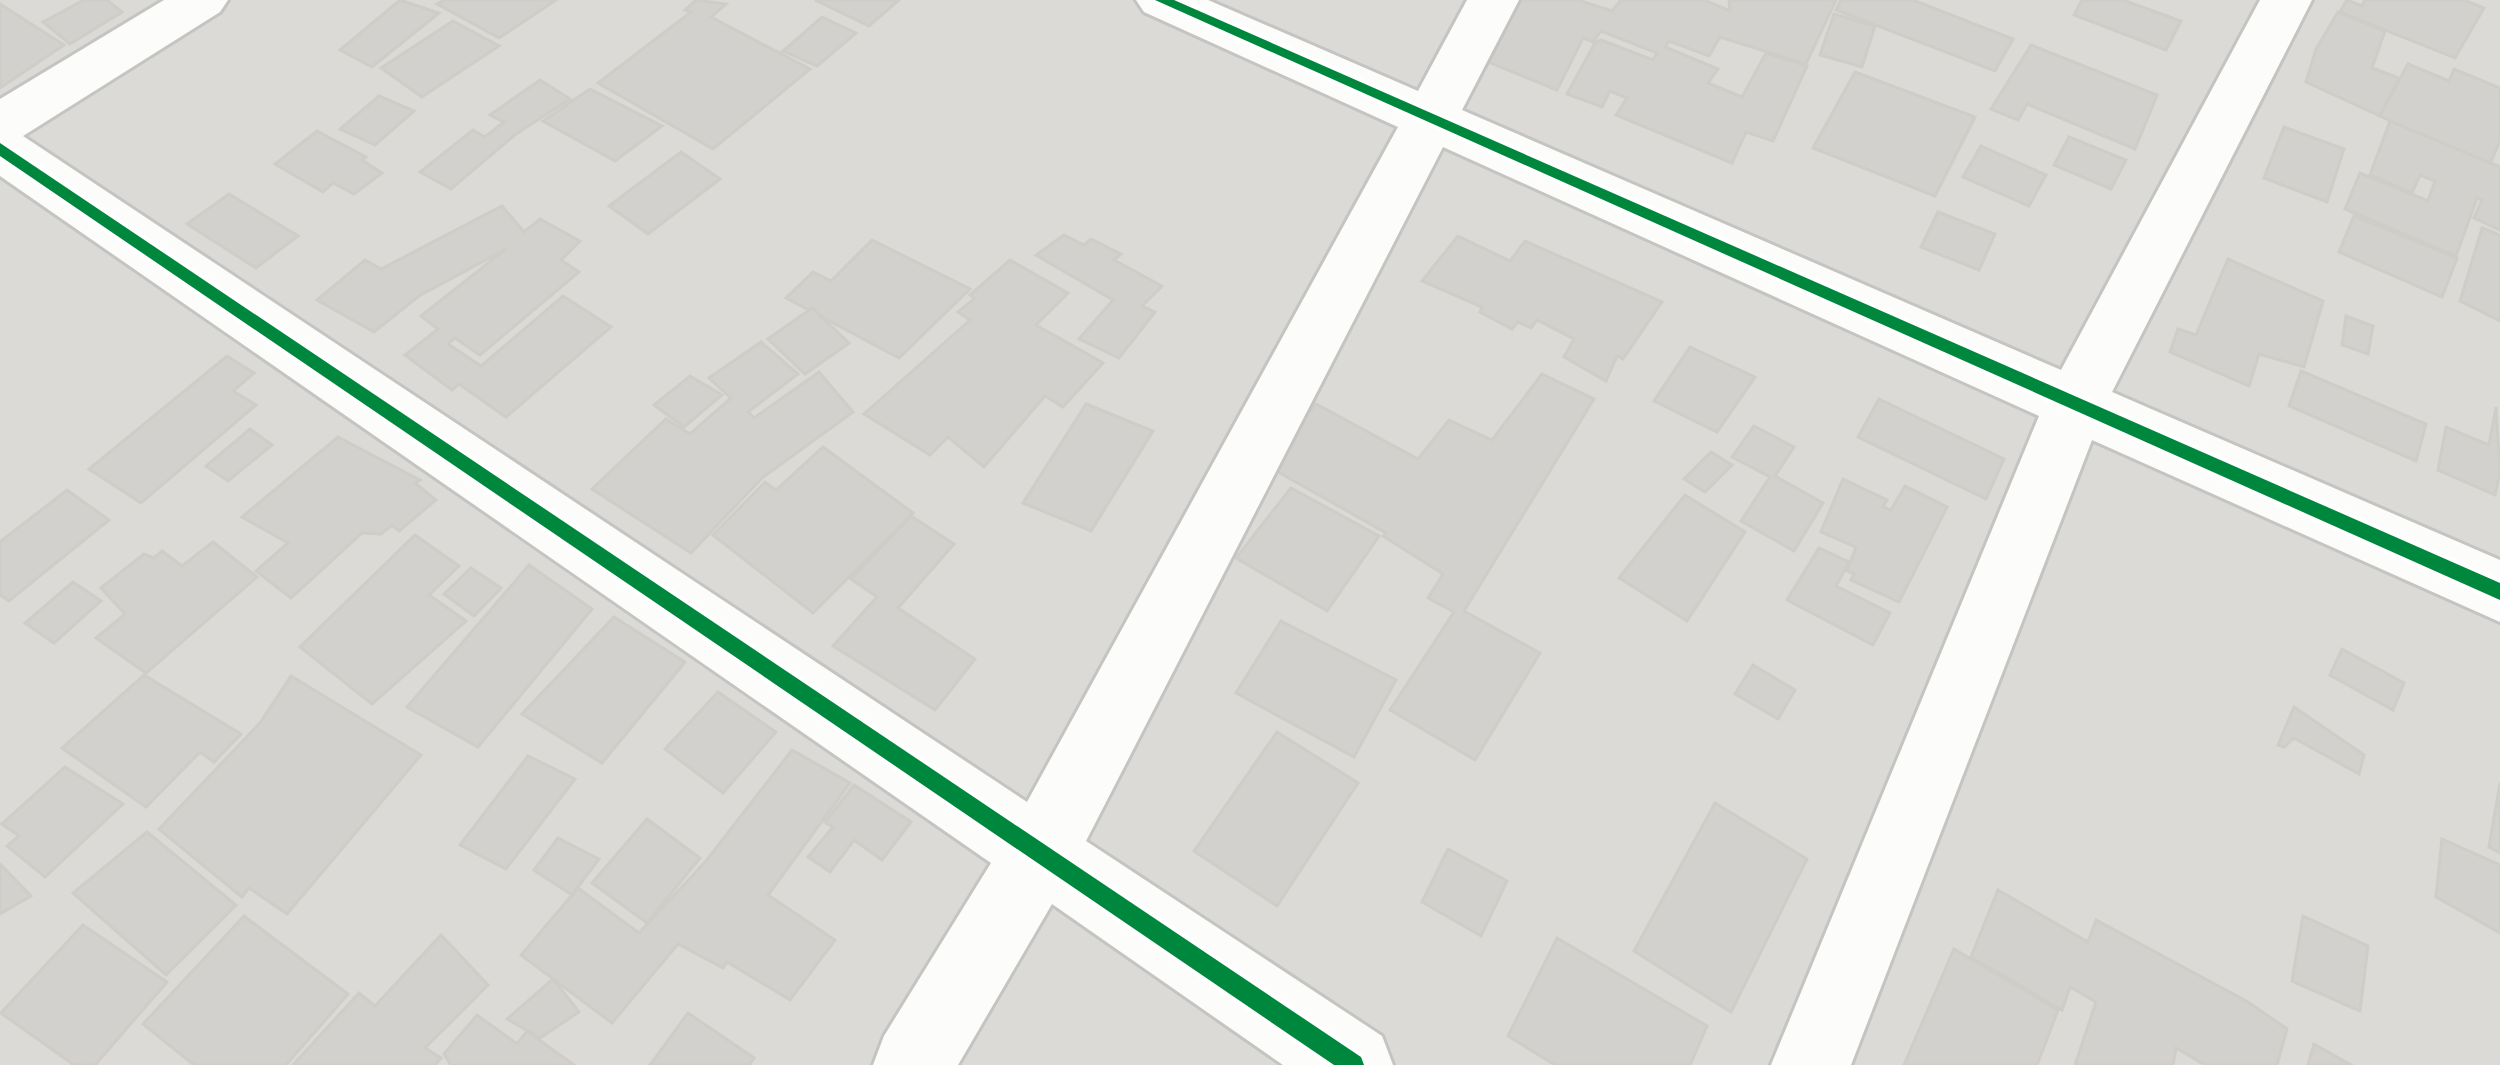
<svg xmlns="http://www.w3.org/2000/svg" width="2500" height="1065" viewBox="0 0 2500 1065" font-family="'Golos Text',sans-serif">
<rect width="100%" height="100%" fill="#ecebe6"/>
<rect fill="#dbdad7" x="0" y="0" width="2500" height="1065"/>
<g fill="#d3d1cd" stroke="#cfcdc7" stroke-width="3">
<path d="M 84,0 L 107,0 L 122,12 L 70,44 L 43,22 Z"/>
<path d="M 400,0 L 439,13 L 372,67 L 340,50 Z"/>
<path d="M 444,0 L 556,0 L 499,38 L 437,4 Z"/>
<path d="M 696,0 L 726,4 L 711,17 L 810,69 L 713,149 L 598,83 L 691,12 L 685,10 Z"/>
<path d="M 815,0 L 899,0 L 869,26 Z"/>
<path d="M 1503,0 L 1578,0 L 1612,11 L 1621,0 L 1704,0 L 1730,11 L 1729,0 L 1836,0 L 1806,64 L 1720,37 L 1709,56 L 1669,41 L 1665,47 L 1718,69 L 1708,83 L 1742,97 L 1766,53 L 1807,66 L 1773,141 L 1746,132 L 1732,163 L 1616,115 L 1627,98 L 1610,91 L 1602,107 L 1567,94 L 1595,43 L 1601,40 L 1653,60 L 1657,53 L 1601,31 L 1593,42 L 1583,38 L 1557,90 L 1471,55 Z"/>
<path d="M 1913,0 L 2013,39 L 1995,71 L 1836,10 L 1841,0 Z"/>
<path d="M 2082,0 L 2123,0 L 2181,21 L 2166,50 L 2074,15 Z"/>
<path d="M 2347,0 L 2362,6 L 2365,0 L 2464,0 L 2484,8 L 2455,58 L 2340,12 Z"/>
<path d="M 0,4 L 64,45 L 0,88 Z"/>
<path d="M 2338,12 L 2385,31 L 2372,68 L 2399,78 L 2380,116 L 2306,82 L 2316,49 Z"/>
<path d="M 1834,14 L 1875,26 L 1862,67 L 1820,55 Z"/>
<path d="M 822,17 L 856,33 L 817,66 L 783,51 Z"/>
<path d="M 453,21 L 499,46 L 422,97 L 381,68 Z"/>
<path d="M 2031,45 L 2157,95 L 2135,149 L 2027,104 L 2018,120 L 1991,109 Z"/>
<path d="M 2408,64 L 2449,81 L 2454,69 L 2500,88 L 2500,141 L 2489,166 L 2380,116 Z"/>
<path d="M 1855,72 L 1975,117 L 1935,196 L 1813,148 Z"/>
<path d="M 540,80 L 570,99 L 516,134 L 451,189 L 420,172 L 473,130 L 485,137 L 504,122 L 490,115 Z"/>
<path d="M 590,89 L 662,126 L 615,161 L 543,121 Z"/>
<path d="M 379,96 L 414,111 L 375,145 L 340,129 Z"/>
<path d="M 2390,121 L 2500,167 L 2500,230 L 2474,218 L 2482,200 L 2477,198 L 2456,256 L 2345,209 L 2360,173 L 2428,201 L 2435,181 L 2420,175 L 2412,193 L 2370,175 Z"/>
<path d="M 2284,127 L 2344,149 L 2327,202 L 2264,178 Z"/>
<path d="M 317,131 L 366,157 L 362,160 L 382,173 L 354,194 L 333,183 L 323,192 L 275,164 Z"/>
<path d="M 2069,137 L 2126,160 L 2111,189 L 2054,165 Z"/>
<path d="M 1981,146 L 2046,175 L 2029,206 L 1963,177 Z"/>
<path d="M 681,152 L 720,179 L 648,234 L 609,206 Z"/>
<path d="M 229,194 L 298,236 L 256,268 L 187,224 Z"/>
<path d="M 502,206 L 524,232 L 540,219 L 580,241 L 561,260 L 579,272 L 480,355 L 455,338 L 448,344 L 481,366 L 563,296 L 611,327 L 506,417 L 459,384 L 452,390 L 405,355 L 438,329 L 421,316 L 506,249 L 419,296 L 374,332 L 317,300 L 365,260 L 381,269 Z"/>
<path d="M 1938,212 L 1995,234 L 1979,270 L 1921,247 Z"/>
<path d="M 2354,216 L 2457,258 L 2442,297 L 2339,252 Z"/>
<path d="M 2482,228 L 2500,235 L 2500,321 L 2460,301 Z"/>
<path d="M 1064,235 L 1084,245 L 1091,239 L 1121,254 L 1114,260 L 1162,286 L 1142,306 L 1155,312 L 1119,358 L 1079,339 L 1113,300 L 1036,255 Z"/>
<path d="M 1458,236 L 1510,261 L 1525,241 L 1662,302 L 1623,359 L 1617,356 L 1606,381 L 1564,357 L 1574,339 L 1537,320 L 1531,328 L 1518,322 L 1512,329 L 1480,312 L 1482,307 L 1422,281 Z"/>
<path d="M 872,240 L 970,289 L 899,358 L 786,298 L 813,272 L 831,281 Z"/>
<path d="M 2228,259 L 2323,301 L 2304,367 L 2259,354 L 2249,386 L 2170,352 L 2178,329 L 2196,335 Z"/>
<path d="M 1010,260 L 1068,293 L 1036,325 L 1103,363 L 1063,407 L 1045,396 L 984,467 L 948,437 L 930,455 L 864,414 L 970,320 L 958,312 L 975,298 L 970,295 Z"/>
<path d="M 812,308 L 849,343 L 805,374 L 768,339 Z"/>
<path d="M 2346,316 L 2373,326 L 2368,354 L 2342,345 Z"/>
<path d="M 761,342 L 798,374 L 748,412 L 754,418 L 819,372 L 853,412 L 762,478 L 691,553 L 592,489 L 666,419 L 690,434 L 731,398 L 709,378 Z"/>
<path d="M 1690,347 L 1755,377 L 1717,432 L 1654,401 Z"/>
<path d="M 227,356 L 254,373 L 233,391 L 256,405 L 141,503 L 89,469 Z"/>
<path d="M 2301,371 L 2426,424 L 2416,461 L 2289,406 Z"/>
<path d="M 1542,374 L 1594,399 L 1464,611 L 1540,653 L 1475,760 L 1390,710 L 1454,612 L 1428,598 L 1443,574 L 1383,536 L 1386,533 L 1264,464 L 1316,404 L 1418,459 L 1449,420 L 1492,440 Z"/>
<path d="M 690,376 L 722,395 L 684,427 L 654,405 Z"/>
<path d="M 1879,399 L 2004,459 L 1986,499 L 1858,437 Z"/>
<path d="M 1086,404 L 1153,431 L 1091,531 L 1023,503 Z"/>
<path d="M 2496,407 L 2500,472 L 2495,495 L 2438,470 L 2446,427 L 2489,445 Z"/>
<path d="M 1754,426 L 1794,447 L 1775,476 L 1823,503 L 1794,551 L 1741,521 L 1770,477 L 1732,457 Z"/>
<path d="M 250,429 L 272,445 L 228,481 L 206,466 Z"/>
<path d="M 338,437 L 420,480 L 415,483 L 436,500 L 399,531 L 392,525 L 381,534 L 362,533 L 291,598 L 256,571 L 288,543 L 242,517 Z"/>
<path d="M 823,447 L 913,513 L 813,613 L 713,535 L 765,482 L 776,490 Z"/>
<path d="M 1711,452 L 1732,465 L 1705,492 L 1684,479 Z"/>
<path d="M 1843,479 L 1887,500 L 1883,507 L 1891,510 L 1905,486 L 1947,507 L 1899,602 L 1851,580 L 1854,574 L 1847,571 L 1856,547 L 1821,532 Z"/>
<path d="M 1291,488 L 1379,536 L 1327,611 L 1236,558 Z"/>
<path d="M 67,490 L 109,520 L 9,601 L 0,595 L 0,542 Z"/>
<path d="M 1685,495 L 1745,532 L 1687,621 L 1619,578 Z"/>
<path d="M 911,516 L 954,544 L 898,608 L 975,659 L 935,710 L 833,646 L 877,597 L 851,579 Z"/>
<path d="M 415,535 L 459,566 L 429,595 L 466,621 L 372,704 L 300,647 Z"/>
<path d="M 213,542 L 257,577 L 146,673 L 96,638 L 125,614 L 101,588 L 144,554 L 154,558 L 162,551 L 182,566 Z"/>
<path d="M 1819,548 L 1849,562 L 1836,586 L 1890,613 L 1873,645 L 1787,600 Z"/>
<path d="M 529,565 L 592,609 L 478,747 L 407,707 Z"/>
<path d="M 471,568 L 501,588 L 474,616 L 444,594 Z"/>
<path d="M 73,582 L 101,601 L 54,643 L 25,623 Z"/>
<path d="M 614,617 L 685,662 L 602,763 L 522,714 Z"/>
<path d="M 1281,621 L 1396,680 L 1354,757 L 1236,693 Z"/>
<path d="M 2342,649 L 2404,683 L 2393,710 L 2330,675 Z"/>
<path d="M 1753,665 L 1795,690 L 1778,719 L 1735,694 Z"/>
<path d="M 144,675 L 241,734 L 214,762 L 200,752 L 146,807 L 62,748 Z"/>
<path d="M 291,676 L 421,755 L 287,914 L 249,888 L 242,897 L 159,829 L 260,723 Z"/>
<path d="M 718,692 L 776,732 L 723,793 L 665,749 Z"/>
<path d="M 2294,707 L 2364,755 L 2359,774 L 2294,738 L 2284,747 L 2278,745 Z"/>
<path d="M 1277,732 L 1358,783 L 1277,906 L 1194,851 Z"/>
<path d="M 792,750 L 850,783 L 768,895 L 835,940 L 790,1000 L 727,962 L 723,968 L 678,944 L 612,1023 L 521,955 L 578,888 L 639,933 L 706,861 Z"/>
<path d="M 528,756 L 575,779 L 506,869 L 460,845 Z"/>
<path d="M 65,767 L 123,804 L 45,877 L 7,846 L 19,836 L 2,824 Z"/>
<path d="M 2500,783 L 2500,853 L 2489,847 Z"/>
<path d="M 854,785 L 911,822 L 882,860 L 854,840 L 830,872 L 808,857 L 833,827 L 825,822 Z"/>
<path d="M 1715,803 L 1807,859 L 1731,1012 L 1634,951 Z"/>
<path d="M 647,819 L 700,858 L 647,923 L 592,883 Z"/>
<path d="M 147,832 L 236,905 L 166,975 L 73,893 Z"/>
<path d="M 558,838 L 599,859 L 572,895 L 534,870 Z"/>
<path d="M 2442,839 L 2500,865 L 2500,933 L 2436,897 Z"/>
<path d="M 1448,849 L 1507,881 L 1481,936 L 1422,902 Z"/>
<path d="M 0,864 L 31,896 L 0,914 Z"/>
<path d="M 1998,890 L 2088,942 L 2096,920 L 2248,1002 L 2287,1029 L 2277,1065 L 2205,1065 L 2176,1048 L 2173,1065 L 2075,1065 L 2096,1002 L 2070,987 L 2062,1010 L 1971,957 Z"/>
<path d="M 244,916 L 348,994 L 286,1065 L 194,1065 L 143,1024 Z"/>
<path d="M 2303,916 L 2368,946 L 2360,1011 L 2292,981 Z"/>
<path d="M 83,925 L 167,982 L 95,1065 L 74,1065 L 1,1013 Z"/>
<path d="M 441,935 L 488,985 L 425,1048 L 441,1058 L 435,1065 L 293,1065 L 359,993 L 375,1006 Z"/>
<path d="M 1557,938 L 1707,1026 L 1690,1065 L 1555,1065 L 1508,1036 Z"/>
<path d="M 1954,949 L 2058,1010 L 2037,1065 L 1904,1065 Z"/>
<path d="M 553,979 L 579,1012 L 540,1038 L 507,1019 Z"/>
<path d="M 688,1013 L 754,1058 L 749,1065 L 650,1065 Z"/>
<path d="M 477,1015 L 517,1044 L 527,1031 L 574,1065 L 451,1065 L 444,1054 Z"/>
<path d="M 2314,1044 L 2351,1065 L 2308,1065 Z"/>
</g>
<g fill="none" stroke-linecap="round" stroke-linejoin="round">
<defs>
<path id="minor" d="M 164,0 L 228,0 L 220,12 L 23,136 L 1027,802 L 1398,127 L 1144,12 L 1136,0 L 1208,0 L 1418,91 L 1467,0 L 1519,0 L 1462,110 L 2061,370 L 2260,0 L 2312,0 L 2112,392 L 2500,560 L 2500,622 L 2092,440 L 1851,1065 L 1771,1065 L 2039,416 L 1443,147 L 1086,841 L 1382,1036 L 1393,1065 L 1283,1065 L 1052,904 L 958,1065 L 873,1065 L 884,1036 L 991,863 L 0,176 L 0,99 Z"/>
</defs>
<use href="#minor" stroke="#c4c4c2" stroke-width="6"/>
<use href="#minor" fill="#fcfcfb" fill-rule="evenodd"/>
<defs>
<g id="cycleway">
<path d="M 1155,0 L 1174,0 L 2500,583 L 2500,600 Z"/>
<path d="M 0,143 L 1361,1057 L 1364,1065 L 1334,1065 L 0,156 Z"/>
</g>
</defs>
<use href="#cycleway" stroke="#fff" stroke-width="8"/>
<use href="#cycleway" fill="#00873e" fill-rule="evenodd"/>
</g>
</svg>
